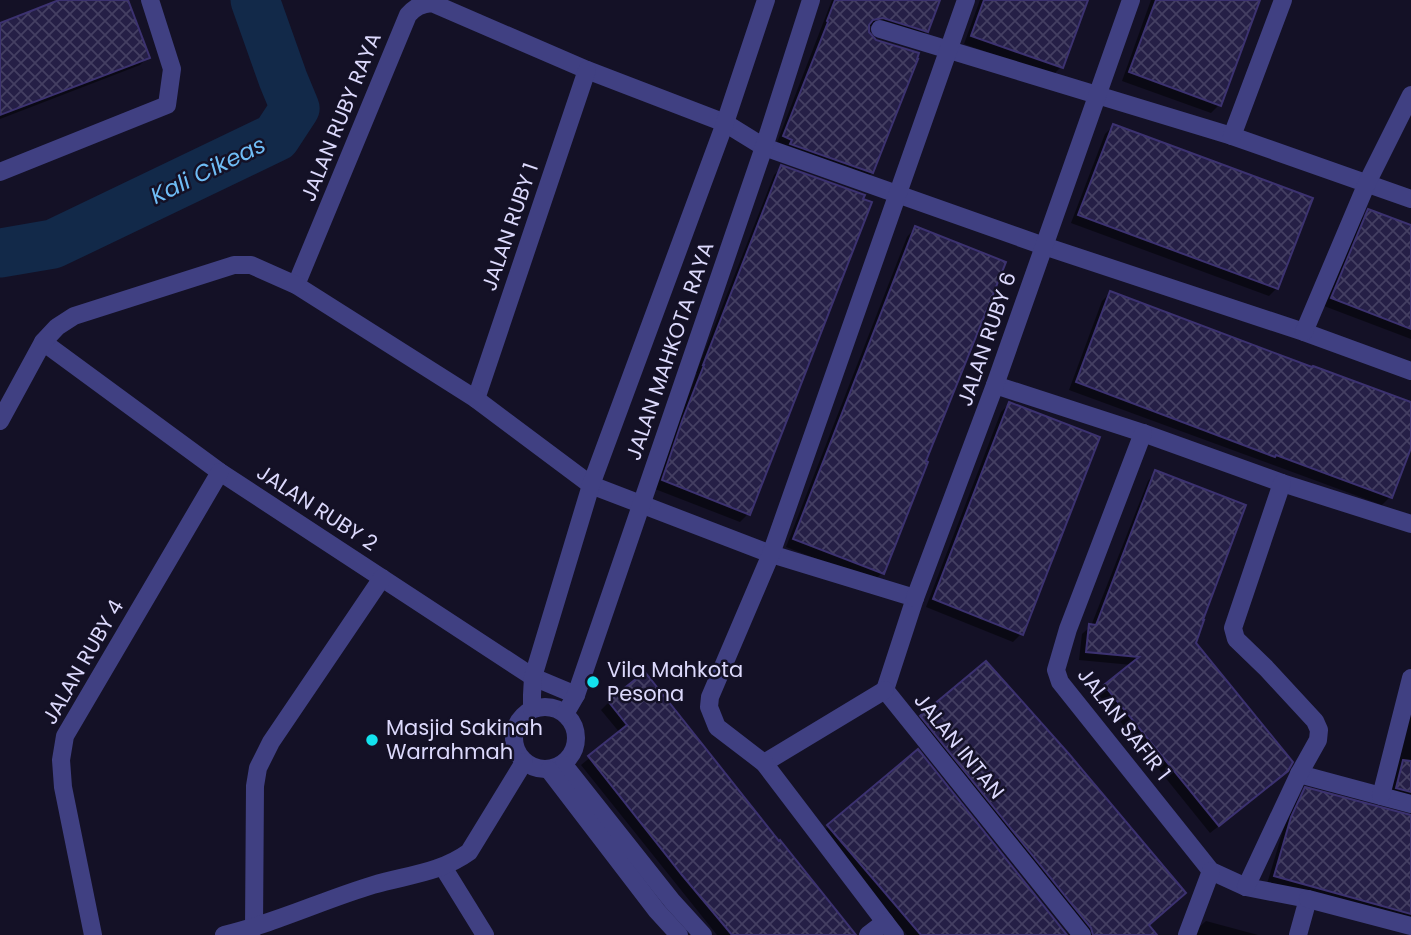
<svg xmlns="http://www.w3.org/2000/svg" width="1411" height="935" viewBox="0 0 1411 935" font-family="Poppins,sans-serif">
<defs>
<pattern id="building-cross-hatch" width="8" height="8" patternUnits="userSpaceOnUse" patternTransform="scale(1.75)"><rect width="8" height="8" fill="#251f46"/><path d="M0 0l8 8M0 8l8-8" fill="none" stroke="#443f62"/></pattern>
</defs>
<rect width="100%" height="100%" fill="#141126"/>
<g fill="#0007">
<path d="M 65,0 L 125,0 L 148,57 L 140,65 L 0,119 L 0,25 Z"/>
<path d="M 832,0 L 938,0 L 926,31 L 918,39 L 874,25 L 869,26 L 867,31 L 871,39 L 916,60 L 872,173 L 863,181 L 776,145 Z"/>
<path d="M 980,0 L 1085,0 L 1061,67 L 1053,75 L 964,44 Z"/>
<path d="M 1151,0 L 1258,0 L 1219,105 L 1211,113 L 1122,81 Z"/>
<path d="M 1113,126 L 1277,288 L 1269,296 L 1071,223 L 1105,134 Z"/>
<path d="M 782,167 L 748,514 L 740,522 L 655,489 L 675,431 L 697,373 L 696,373 L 774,175 Z"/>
<path d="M 1369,211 L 1411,227 L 1411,339 L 1324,306 L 1361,219 Z"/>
<path d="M 915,228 L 924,462 L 882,573 L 874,581 L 786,547 L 907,237 Z"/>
<path d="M 1110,293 L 1411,404 L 1411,443 L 1390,497 L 1382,505 L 1069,390 L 1102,301 Z"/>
<path d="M 1009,404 L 1021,634 L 1013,642 L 926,607 L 1001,412 Z"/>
<path d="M 1156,472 L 1194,643 L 1278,779 L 1210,833 L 1098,694 L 1132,665 L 1079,660 L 1082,634 L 1091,626 L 1148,481 Z"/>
<path d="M 609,702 L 852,935 L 717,935 L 581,765 L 620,733 L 601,710 Z"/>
<path d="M 1411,708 L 1411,804 L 1389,796 Z"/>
<path d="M 922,717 L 1147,926 L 1155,935 L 1082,935 L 914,725 Z"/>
<path d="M 1306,789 L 1411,817 L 1411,926 L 1267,884 L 1284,827 L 1298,798 Z"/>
<path d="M 829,826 L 1065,935 L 907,935 L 821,834 Z"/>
<path d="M 1206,921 L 1258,935 L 1195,935 L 1197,929 Z"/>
</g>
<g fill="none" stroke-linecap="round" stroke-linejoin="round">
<path stroke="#122949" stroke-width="49" d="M 0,253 L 53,244 L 276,137 L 295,108 L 283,79 L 255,0"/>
</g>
<g fill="url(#building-cross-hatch)" stroke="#3c3270" stroke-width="2">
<path d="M 59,0 L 128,0 L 150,58 L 0,115 L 0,23 Z"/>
<path d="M 835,0 L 940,0 L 928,32 L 883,18 L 873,20 L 869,25 L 869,32 L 876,40 L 919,53 L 917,59 L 918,59 L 873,173 L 790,144 L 792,140 L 783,136 L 828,22 L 827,21 Z"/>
<path d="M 984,0 L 1088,0 L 1063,68 L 971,36 Z"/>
<path d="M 1156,0 L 1260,0 L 1221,106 L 1129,72 Z"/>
<path d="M 1113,124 L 1313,198 L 1278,289 L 1078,215 Z"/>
<path d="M 781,165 L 865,195 L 863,199 L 872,202 L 750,515 L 662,480 L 682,421 L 704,365 L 703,365 Z"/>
<path d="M 1368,209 L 1411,225 L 1411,329 L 1331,298 Z"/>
<path d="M 915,226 L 1006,262 L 926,461 L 928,462 L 884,574 L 793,539 Z"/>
<path d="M 1110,291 L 1312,367 L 1313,366 L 1411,402 L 1411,448 L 1392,498 L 1276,455 L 1275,457 L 1076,382 Z"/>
<path d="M 1009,402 L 1100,437 L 1023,635 L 933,599 Z"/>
<path d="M 1155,470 L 1246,505 L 1203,620 L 1204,620 L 1196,643 L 1293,762 L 1288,771 L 1219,826 L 1104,685 L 1139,657 L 1086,652 L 1089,624 L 1096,625 Z"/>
<path d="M 986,661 L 1069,754 L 1186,893 L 1149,925 L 1157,935 L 1093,935 L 1091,928 L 920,716 Z"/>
<path d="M 645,672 L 779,841 L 780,840 L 856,935 L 732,935 L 682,875 L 588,756 L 627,725 L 608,701 Z"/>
<path d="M 918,749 L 1067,935 L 921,935 L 827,825 Z"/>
<path d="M 1403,760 L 1411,761 L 1411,792 L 1396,788 Z"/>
<path d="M 1305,787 L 1411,815 L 1411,914 L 1274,876 L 1291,817 Z"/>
</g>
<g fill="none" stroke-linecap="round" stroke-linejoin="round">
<g stroke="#404082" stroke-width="18">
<path d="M 880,29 L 1232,136 L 1411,199"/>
<path d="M 1232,136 L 1283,0"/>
<path d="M 0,172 L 167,105 L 172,69 L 150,0"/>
<path d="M 296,285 L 408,15 C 415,7 421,4 432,3 L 587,70 L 725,123 L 764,147 L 1044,246 L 1304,332 L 1411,371"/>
<path d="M 1304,332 L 1367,183 L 1411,95"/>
<path d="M 43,342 L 220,472 L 533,677 L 576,695"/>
<path d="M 995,385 L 1143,433 L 1282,483 L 1411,524"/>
<path d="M 476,399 L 587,70"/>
<path d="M 0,421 L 43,342 L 57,327 L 74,316 L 234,265 L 251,265 L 296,285 L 476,399 L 591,485 L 771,554 L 915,598 L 885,690"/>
<path d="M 1143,433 L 1068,629 L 1056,670 L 1060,682 L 1211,871 L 1246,887 L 1308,899 L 1298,935"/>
<path d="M 915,598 L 995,385 L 1131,0"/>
<path d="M 885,690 L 1082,935"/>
<circle cx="545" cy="738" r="31"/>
<path d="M 532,709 L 532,695 L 533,677 L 591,485 L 725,123 L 766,0"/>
<path d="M 565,714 L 576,695 L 764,147 L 811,0"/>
<path d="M 764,763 L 885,690"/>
<path d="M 564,765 L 672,901 L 703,935"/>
<path d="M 549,770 L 657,911 L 679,935"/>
<path d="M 1299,774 L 1411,804"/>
<path d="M 1381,796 L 1411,678"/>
<path d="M 443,867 L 485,935"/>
<path d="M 1246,887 L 1299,774 L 1318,740 L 1319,730 L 1315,721 L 1266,668 L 1236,639 L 1233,628 L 1282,483"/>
<path d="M 1308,899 L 1411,926"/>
<path d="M 885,922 L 764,763 L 717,727 L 709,707 L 710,697 L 771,554 L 966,0"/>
<path d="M 254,928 L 255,786 L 258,768 L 271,742 L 382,578"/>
<path d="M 93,935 L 63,787 L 61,760 L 65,736 L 220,472"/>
<path d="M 224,935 C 276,923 323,900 373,885 C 407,875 440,873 469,852 L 524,762"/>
<path d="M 868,935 L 885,922 L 895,935"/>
<path d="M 1187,935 L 1211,871"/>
</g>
</g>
<g fill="#13e2ee" stroke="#141126" stroke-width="2.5">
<circle cx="593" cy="682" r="7"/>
<circle cx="372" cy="740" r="7"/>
</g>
<g text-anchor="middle" stroke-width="5" stroke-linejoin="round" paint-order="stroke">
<g font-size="21" fill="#dcd9fc" stroke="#141126">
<text transform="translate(341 117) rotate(-68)" y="7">JALAN RUBY RAYA</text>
<text transform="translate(510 227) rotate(-71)" y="7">JALAN RUBY 1</text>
<text transform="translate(987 339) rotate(-71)" y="7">JALAN RUBY 6</text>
<text transform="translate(670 351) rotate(-71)" y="7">JALAN MAHKOTA RAYA</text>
<text transform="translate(317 508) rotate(33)" y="7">JALAN RUBY 2</text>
<text transform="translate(83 662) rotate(-60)" y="7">JALAN RUBY 4</text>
<text transform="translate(1124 724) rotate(52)" y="7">JALAN SAFIR 1</text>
<text transform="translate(959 746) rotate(51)" y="7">JALAN INTAN</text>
</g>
<g font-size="21" fill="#dcd9fc" stroke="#141126" text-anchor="start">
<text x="607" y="677">Vila Mahkota<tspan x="607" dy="24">Pesona</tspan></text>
<text x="386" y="735">Masjid Sakinah<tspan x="386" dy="24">Warrahmah</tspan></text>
</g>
<g font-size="23" font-style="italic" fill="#6fbcf5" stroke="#141126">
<text transform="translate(208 170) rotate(-26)" y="8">Kali Cikeas</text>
</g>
</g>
</svg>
